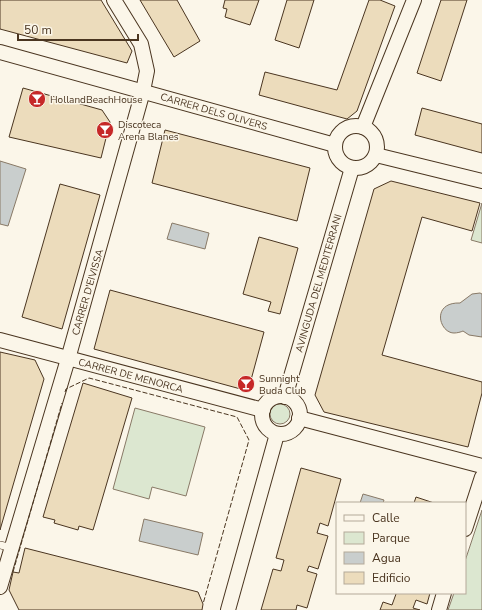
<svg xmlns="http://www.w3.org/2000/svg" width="482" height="610" viewBox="0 0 482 610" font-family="'Nunito Sans',sans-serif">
<rect width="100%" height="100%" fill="#fbf6e9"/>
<g fill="#dce7d0" stroke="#887966">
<path d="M 482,203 L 482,243 L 471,240 Z"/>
<circle cx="280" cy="414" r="10"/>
<path d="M 135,408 L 205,427 L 186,496 L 152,487 L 149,499 L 113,489 Z"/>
<path d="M 482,510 L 482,610 L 448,610 L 454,593 L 465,593 L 465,561 Z"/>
</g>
<g fill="#c9cecd" stroke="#887966">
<path d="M 0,161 L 26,169 L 8,226 L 0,224 Z"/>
<path d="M 172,223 L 209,233 L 205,249 L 167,239 Z"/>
<path d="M 480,293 L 482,294 L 482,337 L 469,335 L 463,331 C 461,332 457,333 454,333 C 439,333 431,302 460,303 L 472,294 Z"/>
<path d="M 363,494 L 384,500 L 383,503 L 360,503 Z"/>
<path d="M 144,519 L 203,533 L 198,555 L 139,541 Z"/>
</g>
<g fill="#ecdcbc" stroke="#4a3520">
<path d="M 0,0 L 101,0 L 132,51 L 127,63 L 0,29 Z"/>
<path d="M 140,0 L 177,0 L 200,41 L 174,57 Z"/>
<path d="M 225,0 L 259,0 L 250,25 L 225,17 L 227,9 L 223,8 Z"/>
<path d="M 287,0 L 314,0 L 299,48 L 275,40 Z"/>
<path d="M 369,0 L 380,0 L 395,6 L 357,111 L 347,119 L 259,95 L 265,72 L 337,90 Z"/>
<path d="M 441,0 L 467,0 L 441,81 L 417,73 Z"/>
<path d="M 23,88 L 102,110 L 110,122 L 101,158 L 9,137 Z"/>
<path d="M 422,108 L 482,124 L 482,153 L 415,135 Z"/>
<path d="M 165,130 L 310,168 L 297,221 L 152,183 Z"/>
<path d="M 391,181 L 480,203 L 472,231 L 422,217 L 382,355 L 482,382 L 482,393 L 468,447 L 324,412 L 315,395 L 374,189 Z"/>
<path d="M 60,184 L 100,195 L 62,329 L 22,317 Z"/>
<path d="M 259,237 L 298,248 L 280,314 L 268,311 L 271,302 L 243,294 Z"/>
<path d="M 110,290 L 264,332 L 248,391 L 94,349 Z"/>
<path d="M 0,352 L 35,360 L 44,379 L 0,530 Z"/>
<path d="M 83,383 L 132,398 L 93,530 L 79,526 L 78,530 L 54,523 L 55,520 L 43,517 Z"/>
<path d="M 301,468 L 341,479 L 328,526 L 320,523 L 317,533 L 328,536 L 318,569 L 309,566 L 307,571 L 317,574 L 307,608 L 297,605 L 296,610 L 261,610 L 273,569 L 281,571 L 284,560 L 276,558 Z"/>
<path d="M 416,497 L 434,503 L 414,503 Z"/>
<path d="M 25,548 L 198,592 L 203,604 L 202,610 L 19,610 L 9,590 L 13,572 L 19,573 Z"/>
<path d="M 394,593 L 430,593 L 427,604 L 416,600 L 413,608 L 420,610 L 380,610 L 383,602 L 392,605 L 396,594 Z"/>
</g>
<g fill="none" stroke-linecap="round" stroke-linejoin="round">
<defs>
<path id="service" d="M 0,545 L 12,548"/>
<g id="minor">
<path d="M 0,52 L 335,145"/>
<circle cx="356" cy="147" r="21"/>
<path d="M 363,127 L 414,0"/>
<path d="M 376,155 L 482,181"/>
<path d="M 0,340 L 263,410"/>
<circle cx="281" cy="415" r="19"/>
<path d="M 285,397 L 352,168"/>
<path d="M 299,418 L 482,466"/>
<path d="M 465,529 L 482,477"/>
<path d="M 0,587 L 68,359 L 143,91 L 147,71 L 141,44 L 114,0"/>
<path d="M 228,610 L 277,434"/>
<path d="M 439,610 L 444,593"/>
</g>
</defs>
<use href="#service" stroke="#4a3520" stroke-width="8"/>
<use href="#minor" stroke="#4a3520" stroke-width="16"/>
<use href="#service" stroke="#fbf6e9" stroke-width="7"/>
<use href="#minor" stroke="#fbf6e9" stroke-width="14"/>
<g stroke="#4a3520" stroke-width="1" stroke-dasharray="5 2" stroke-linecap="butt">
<path d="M 65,392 L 66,389 L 89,378 L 237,417 L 249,440 L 203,604"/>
<path d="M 13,572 L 62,403"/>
</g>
</g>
<defs>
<symbol id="bar-disc" viewBox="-11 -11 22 22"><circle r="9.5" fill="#c62828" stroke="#fbf6e9"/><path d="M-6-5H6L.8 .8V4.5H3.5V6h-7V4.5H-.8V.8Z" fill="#fff"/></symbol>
</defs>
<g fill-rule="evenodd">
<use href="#bar-disc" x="27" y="89" width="20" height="20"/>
<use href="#bar-disc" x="95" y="120" width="20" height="20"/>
<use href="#bar-disc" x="236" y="374" width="20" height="20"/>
</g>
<g text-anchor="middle" stroke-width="3" stroke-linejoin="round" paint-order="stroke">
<g font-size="10" fill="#4a3520" stroke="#fbf6e9" text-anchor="start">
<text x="50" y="103">HollandBeachHouse</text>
<text x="118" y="128">Discoteca<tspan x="118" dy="12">Arena Blanes</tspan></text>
<text x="259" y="382">Sunnight<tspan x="259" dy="12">Buda Club</tspan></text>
</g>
<g font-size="10" fill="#4a3520" stroke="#fbf6e9">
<text transform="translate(214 111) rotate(16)" y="4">CARRER DELS OLIVERS</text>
<text transform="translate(318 283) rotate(-74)" y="4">AVINGUDA DEL MEDITERRANI</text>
<text transform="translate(87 292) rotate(-74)" y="4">CARRER D'EIVISSA</text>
<text transform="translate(131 375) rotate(15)" y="4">CARRER DE MENORCA</text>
</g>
</g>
<rect x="336" y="502" width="130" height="92" fill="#fbf6e9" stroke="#b4a999"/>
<rect x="344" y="515" width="20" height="6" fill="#fbf6e9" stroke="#b4a999"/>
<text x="372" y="522" font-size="12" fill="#4a3520">Calle</text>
<rect x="344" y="532" width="20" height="12" fill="#dce7d0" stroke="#b4a999"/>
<text x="372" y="542" font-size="12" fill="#4a3520">Parque</text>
<rect x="344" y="552" width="20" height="12" fill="#c9cecd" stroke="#b4a999"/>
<text x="372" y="562" font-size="12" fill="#4a3520">Agua</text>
<rect x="344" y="572" width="20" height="12" fill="#ecdcbc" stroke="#b4a999"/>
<text x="372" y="582" font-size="12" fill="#4a3520">Edificio</text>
<path d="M18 34v6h120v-6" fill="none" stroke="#4a3520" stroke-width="2"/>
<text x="24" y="34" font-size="12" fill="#4a3520" stroke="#fbf6e9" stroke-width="3" paint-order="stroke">50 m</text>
</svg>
